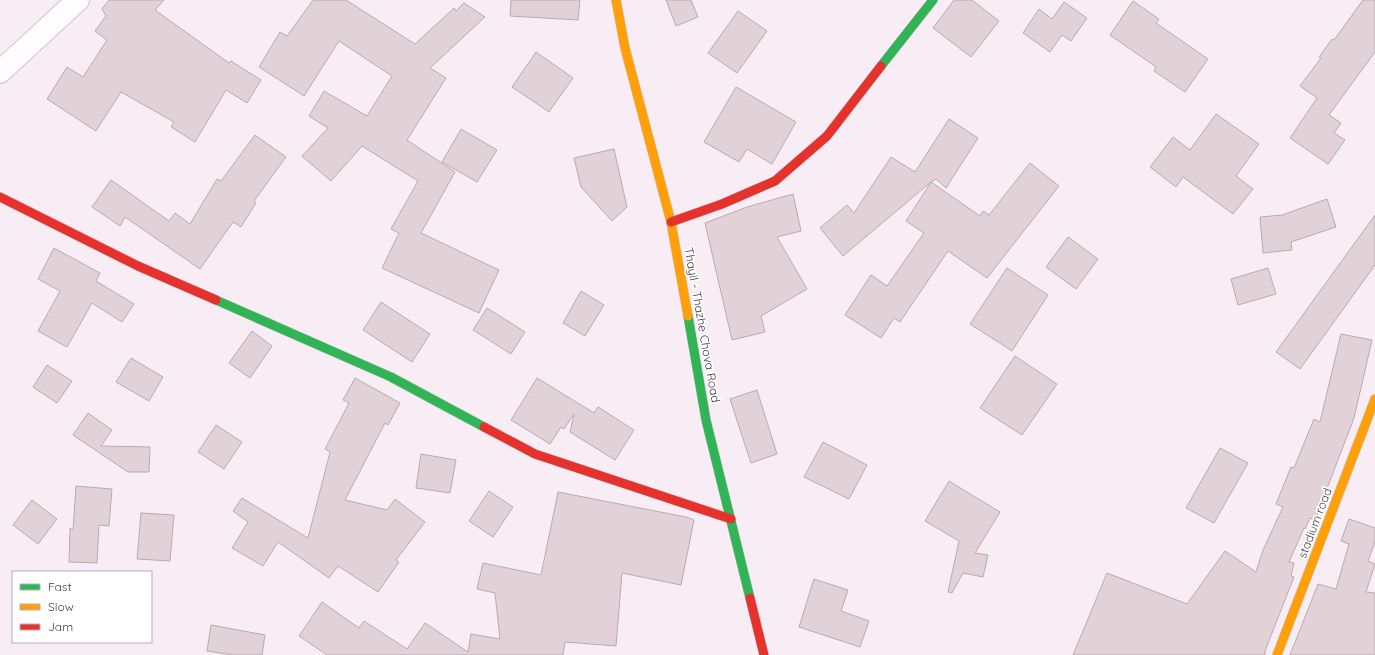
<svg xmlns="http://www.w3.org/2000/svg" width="1375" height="655" viewBox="0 0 1375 655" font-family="Quicksand,sans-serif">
<rect width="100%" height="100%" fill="#f8edf5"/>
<g fill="#e2d2d7" stroke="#b6acb0">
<path d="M 109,0 L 164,0 L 155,10 L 229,63 L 231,61 L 261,80 L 247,103 L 226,90 L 195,142 L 171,127 L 174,122 L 121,92 L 96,131 L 47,99 L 67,67 L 83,77 L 107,40 L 95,31 L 106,16 L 102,9 Z"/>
<path d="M 313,0 L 346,0 L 415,44 L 454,8 L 456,11 L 464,3 L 485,17 L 430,68 L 446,78 L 407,140 L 455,172 L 421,233 L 499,270 L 479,313 L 382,268 L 399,233 L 391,229 L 418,181 L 362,146 L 331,181 L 302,156 L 328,128 L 309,116 L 324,91 L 367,116 L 392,76 L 339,41 L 304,96 L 259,67 L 280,32 L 287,36 Z"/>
<path d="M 511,0 L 580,0 L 578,20 L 510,16 Z"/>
<path d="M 666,0 L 691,0 L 698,17 L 676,26 Z"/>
<path d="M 954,0 L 972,0 L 999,21 L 971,57 L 933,28 Z"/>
<path d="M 1363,0 L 1375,0 L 1375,52 L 1329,115 L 1341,123 L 1334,133 L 1345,140 L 1328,164 L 1290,138 L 1317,98 L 1300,86 L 1321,58 L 1319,57 L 1332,39 L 1334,40 Z"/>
<path d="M 1133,1 L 1159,19 L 1156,23 L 1208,59 L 1185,92 L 1154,71 L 1156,67 L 1110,35 Z"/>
<path d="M 1064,2 L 1087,18 L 1071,41 L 1062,35 L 1050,52 L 1023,33 L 1039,9 L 1052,19 Z"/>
<path d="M 738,11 L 767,31 L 737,73 L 708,53 Z"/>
<path d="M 536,52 L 573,78 L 549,112 L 512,87 Z"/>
<path d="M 736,87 L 796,122 L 772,164 L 747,149 L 739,162 L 704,142 Z"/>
<path d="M 1216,114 L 1259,144 L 1236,176 L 1253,189 L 1233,214 L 1183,177 L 1176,187 L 1150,167 L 1173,137 L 1190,150 Z"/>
<path d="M 949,119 L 978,138 L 946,188 L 936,179 L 931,182 L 980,216 L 983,211 L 989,215 L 1030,163 L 1059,186 L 987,278 L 948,251 L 900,322 L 894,318 L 881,338 L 845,315 L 871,275 L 887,286 L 924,233 L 906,221 L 931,182 L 843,256 L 820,228 L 847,205 L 854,213 L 891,157 L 915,172 Z"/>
<path d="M 461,129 L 497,150 L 477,182 L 442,162 Z"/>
<path d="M 255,135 L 286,157 L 254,201 L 256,203 L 241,227 L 233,222 L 200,269 L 125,217 L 120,226 L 92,207 L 111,180 L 169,221 L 175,213 L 190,224 L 217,179 L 221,181 Z"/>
<path d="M 614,149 L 627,207 L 612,221 L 581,187 L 574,158 Z"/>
<path d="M 793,194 L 801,231 L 777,237 L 807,289 L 761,316 L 765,332 L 732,340 L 705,223 L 747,207 Z"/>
<path d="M 1327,199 L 1336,227 L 1291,242 L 1292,250 L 1263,253 L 1260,217 L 1282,215 Z"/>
<path d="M 1375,215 L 1375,265 L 1300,369 L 1276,352 Z"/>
<path d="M 1068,237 L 1098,259 L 1076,289 L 1046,267 Z"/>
<path d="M 54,248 L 100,273 L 96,281 L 134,304 L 122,322 L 92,303 L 67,347 L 38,331 L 60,291 L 38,279 Z"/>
<path d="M 1007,268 L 1048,295 L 1012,351 L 970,324 Z"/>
<path d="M 1268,268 L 1276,294 L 1238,305 L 1231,279 Z"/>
<path d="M 581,291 L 604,305 L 585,336 L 563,323 Z"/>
<path d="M 381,302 L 430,334 L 412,362 L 363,330 Z"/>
<path d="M 487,308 L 525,332 L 511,354 L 473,330 Z"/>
<path d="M 252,331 L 272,346 L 250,378 L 229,363 Z"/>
<path d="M 1341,334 L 1372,340 L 1354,418 L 1315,520 L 1310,518 L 1305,529 L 1304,528 L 1289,562 L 1294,563 L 1291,576 L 1294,577 L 1265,651 L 1265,655 L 1073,655 L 1107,573 L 1187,604 L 1225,551 L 1256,572 L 1263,550 L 1283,507 L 1276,504 L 1291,467 L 1294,468 L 1314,419 L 1320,422 Z"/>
<path d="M 1015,356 L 1057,384 L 1022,435 L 980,408 Z"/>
<path d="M 131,358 L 163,377 L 149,401 L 116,382 Z"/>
<path d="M 47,365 L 72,381 L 57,403 L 33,387 Z"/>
<path d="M 355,378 L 400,403 L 388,425 L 385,423 L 345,500 L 387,510 L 395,499 L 425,522 L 396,560 L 399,562 L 378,592 L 338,566 L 329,578 L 278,542 L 263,566 L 232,548 L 248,522 L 233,511 L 242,498 L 308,538 L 330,452 L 325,449 L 349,403 L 343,400 Z"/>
<path d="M 537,378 L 594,413 L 598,407 L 634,430 L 615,460 L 570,432 L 574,414 L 564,429 L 561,427 L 550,444 L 511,420 Z"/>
<path d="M 757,390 L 777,454 L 751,463 L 730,399 Z"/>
<path d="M 88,413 L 112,430 L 101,446 L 150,447 L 149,472 L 128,472 L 73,435 Z"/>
<path d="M 216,425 L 242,442 L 224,469 L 198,452 Z"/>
<path d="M 823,442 L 867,465 L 849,499 L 804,477 Z"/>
<path d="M 1220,448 L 1248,463 L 1214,523 L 1186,508 Z"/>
<path d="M 421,454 L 456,460 L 450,493 L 416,488 Z"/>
<path d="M 949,481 L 1000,512 L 975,553 L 988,555 L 983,577 L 963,573 L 952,593 L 948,592 L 959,541 L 925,521 Z"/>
<path d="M 76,486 L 112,489 L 109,526 L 99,525 L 97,563 L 69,562 L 70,528 L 73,530 Z"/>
<path d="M 489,491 L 513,507 L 493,537 L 469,521 Z"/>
<path d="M 558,492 L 686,517 L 694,520 L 681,585 L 622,573 L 616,646 L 565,642 L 563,655 L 327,655 L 299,636 L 322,602 L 359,628 L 364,621 L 407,649 L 425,623 L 468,652 L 471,634 L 500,639 L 495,593 L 477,589 L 483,563 L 541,575 Z"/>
<path d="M 32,500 L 57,519 L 38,544 L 13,525 Z"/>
<path d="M 141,513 L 174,515 L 170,561 L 137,559 Z"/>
<path d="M 1349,519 L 1375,528 L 1375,542 L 1368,561 L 1375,564 L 1366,592 L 1375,593 L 1375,655 L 1290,655 L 1318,584 L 1336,589 L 1349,544 L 1341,541 Z"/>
<path d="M 814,579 L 848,590 L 841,611 L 869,621 L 860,647 L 799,627 Z"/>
<path d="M 211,625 L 265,635 L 262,655 L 232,655 L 207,651 Z"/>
</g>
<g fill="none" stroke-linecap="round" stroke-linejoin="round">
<defs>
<path id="street" d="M 0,72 L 78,0"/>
<g id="fast">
<path d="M 881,66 L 933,0"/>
<path d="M 216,300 L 391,377 L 484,427"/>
<path d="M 688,316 L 706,420 L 750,598"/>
</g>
<g id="slow">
<path d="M 616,0 L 625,48 L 671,222 L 688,316"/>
<path d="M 1277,655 L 1375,399"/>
</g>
<g id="jam">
<path d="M 0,197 L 138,266 L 216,300"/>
<path d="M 671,222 L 722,204 L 775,181 L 827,136 L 881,66"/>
<path d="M 484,427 L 535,454 L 731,519"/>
<path d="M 750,598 L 764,655"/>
</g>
</defs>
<use href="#street" stroke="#cdc4cb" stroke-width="24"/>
<use href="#fast" stroke="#cdc4cb" stroke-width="10"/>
<use href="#slow" stroke="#cdc4cb" stroke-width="10"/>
<use href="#jam" stroke="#cdc4cb" stroke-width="10"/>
<use href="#street" stroke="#fefcfe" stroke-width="22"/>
<use href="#fast" stroke="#30b455" stroke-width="9"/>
<use href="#slow" stroke="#ff9f0a" stroke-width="9"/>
<use href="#jam" stroke="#e5322d" stroke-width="9"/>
</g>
<g text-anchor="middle" stroke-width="3.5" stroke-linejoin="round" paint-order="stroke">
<g font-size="12" fill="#433940" stroke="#fff">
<text transform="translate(702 325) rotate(80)" y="4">Thayil - Thazhe Chova Road</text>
<text transform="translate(1315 523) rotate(-69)" y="4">stadium road</text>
</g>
</g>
<rect x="12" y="571" width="140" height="72" fill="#ffffff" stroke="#b4b0b3"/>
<rect x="20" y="584" width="20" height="6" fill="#30b455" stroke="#b4b0b3"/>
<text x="48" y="591" font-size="12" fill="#433940">Fast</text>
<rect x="20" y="604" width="20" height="6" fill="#ff9f0a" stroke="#b4b0b3"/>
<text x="48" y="611" font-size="12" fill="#433940">Slow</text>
<rect x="20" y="624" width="20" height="6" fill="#e5322d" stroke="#b4b0b3"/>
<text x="48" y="631" font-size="12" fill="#433940">Jam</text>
</svg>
